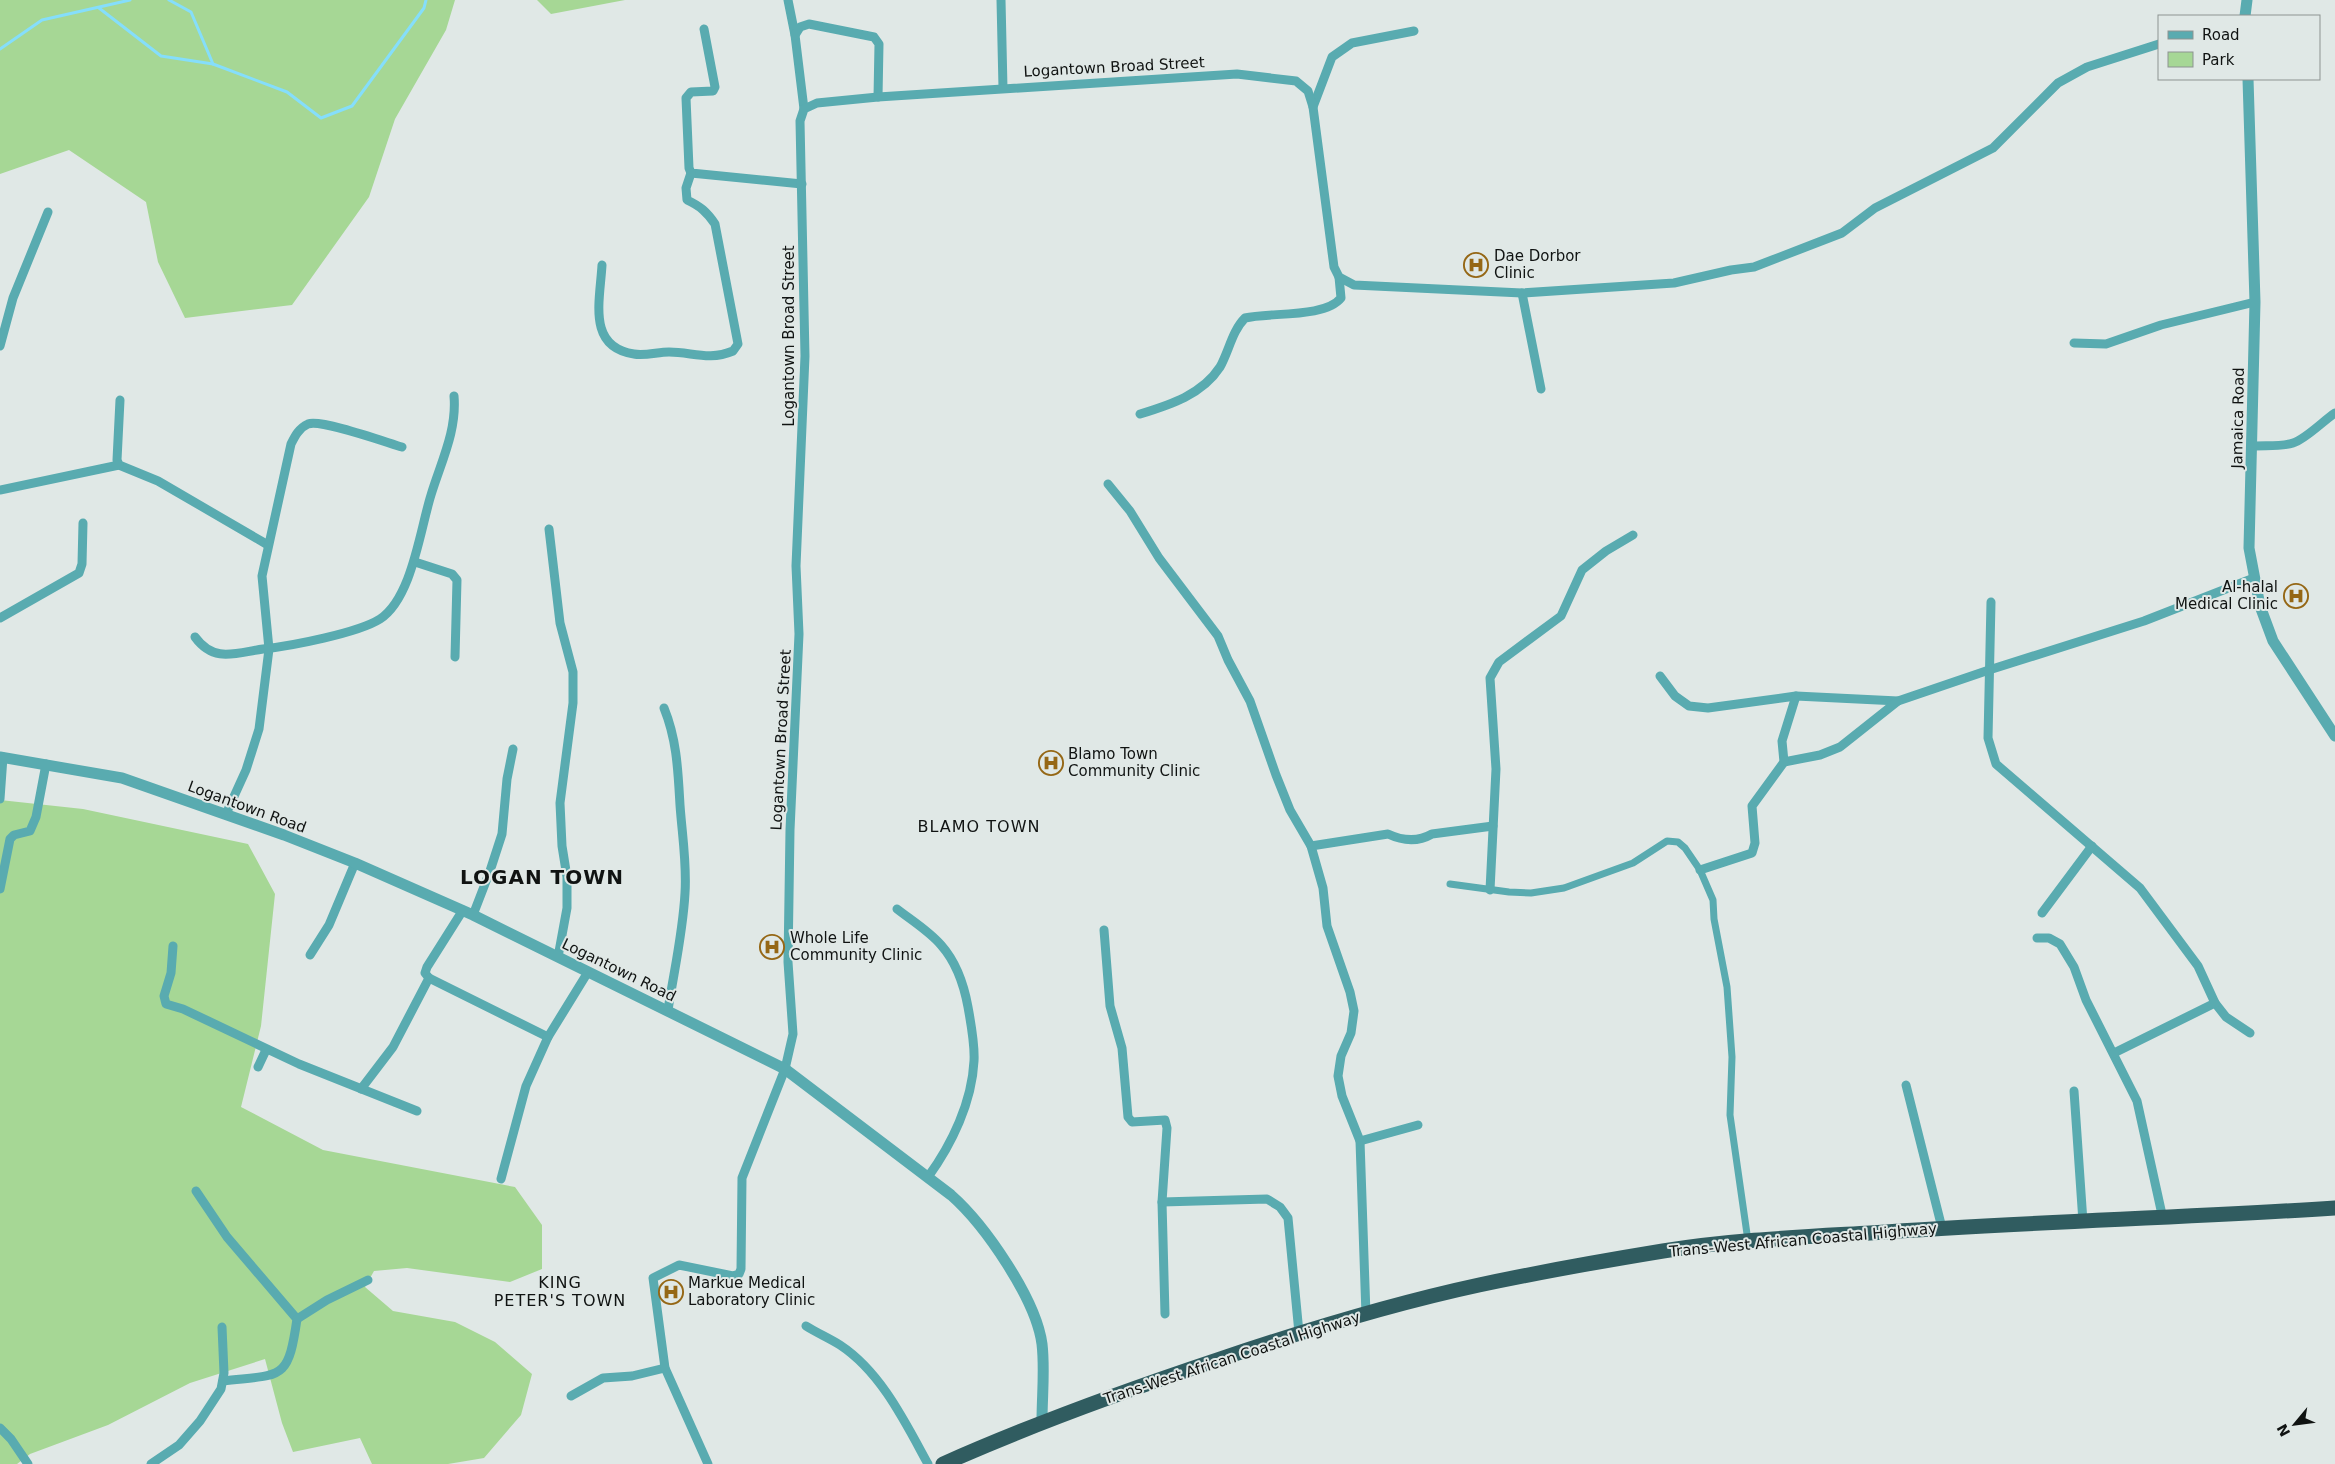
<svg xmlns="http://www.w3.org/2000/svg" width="2335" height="1464" viewBox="0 0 2335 1464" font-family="'DejaVu Sans',sans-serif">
<rect width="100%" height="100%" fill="#e0e8e6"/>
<g fill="#a6d795">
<path d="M 0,0 L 455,0 L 446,30 L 395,119 L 369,197 L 292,305 L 185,318 L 158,262 L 146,202 L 69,150 L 0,174 Z"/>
<path d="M 537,0 L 625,0 L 551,14 Z"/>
<path d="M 0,800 L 83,809 L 248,844 L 275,894 L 261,1026 L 241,1107 L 323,1150 L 515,1187 L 542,1225 L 542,1269 L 510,1282 L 407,1268 L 374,1271 L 365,1287 L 393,1311 L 455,1322 L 495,1342 L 532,1374 L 521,1415 L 484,1458 L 448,1464 L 372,1464 L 360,1438 L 293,1452 L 282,1423 L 265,1359 L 190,1383 L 108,1425 L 30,1454 L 17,1464 L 0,1464 Z"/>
</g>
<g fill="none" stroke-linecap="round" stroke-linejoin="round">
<g stroke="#85defb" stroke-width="3">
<path d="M 169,0 L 191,12 L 213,64 L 287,92 L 321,118 L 352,106 L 424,8 L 426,0"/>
<path d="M 99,8 L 161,56 L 213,64"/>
<path d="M 0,49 L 42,20 L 130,0"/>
</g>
<path stroke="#59abb0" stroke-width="7" d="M 1450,884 L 1509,892 L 1531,893 L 1564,888 L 1633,863 L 1667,841 L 1678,842 L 1685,848 L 1700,870 L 1713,900 L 1714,919 L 1727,987 L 1732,1057 L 1730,1115 L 1748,1241"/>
<g stroke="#59abb0" stroke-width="9">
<path d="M 788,0 L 795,35 L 804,109"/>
<path d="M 1001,0 L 1003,88"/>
<path d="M 704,29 L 715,87 L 713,91 L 691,92 L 686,98 L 689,168 L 691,173 L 802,184"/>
<path d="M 795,35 L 800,27 L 809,24 L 874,37 L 879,44 L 878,97"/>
<path d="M 1313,107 L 1332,57 L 1352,43 L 1414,31"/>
<path d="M 602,265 C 600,301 587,347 634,354 C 645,356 658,352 669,352 C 692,352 709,361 733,351 L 738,344 L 715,224 C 707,212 700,206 687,200 L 686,188 L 691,173"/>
<path d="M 1522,293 L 1541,389"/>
<path d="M 2074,343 L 2106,344 L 2161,325 L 2255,302"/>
<path d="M 0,346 L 13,298 L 48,212"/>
<path d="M 120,400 L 117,460 L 119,465 L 158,481 L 268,545"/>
<path d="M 1140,414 C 1169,405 1202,395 1220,367 C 1229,351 1232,331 1245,318 C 1270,312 1325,318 1341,298 L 1339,277"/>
<path d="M 2253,446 C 2265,445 2281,447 2293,443 C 2306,439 2323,421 2335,413"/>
<path d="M 1108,484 L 1130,511 L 1159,558 L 1218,636 L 1228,660 L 1250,701 L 1276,775 L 1290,810 L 1311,846 L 1323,888 L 1327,926 L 1350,992 L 1354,1011 L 1351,1033 L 1341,1056 L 1338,1076 L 1342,1096 L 1360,1141 L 1366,1315"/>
<path d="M 0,490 L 119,465"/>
<path d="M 549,529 L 560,623 L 573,672 L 573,703 L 560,803 L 562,846 L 567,877 L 567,908 L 558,957"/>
<path d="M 415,562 L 452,574 L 457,580 L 455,657"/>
<path d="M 1991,602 L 1988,738 L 1996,764 L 2140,888 L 2198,966 L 2215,1003 L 2226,1017 L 2250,1033"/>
<path d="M 0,618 L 79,573 L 82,564 L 83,523"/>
<path d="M 195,637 C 214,663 235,653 263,649 C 291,646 358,633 380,619 C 412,598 420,530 431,495 C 441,462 457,431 454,396"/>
<path d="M 1660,676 L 1675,696 L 1689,706 L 1708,708 L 1796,696 L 1898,701 L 1989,670 L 2144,621 L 2254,578"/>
<path d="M 664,708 C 677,740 678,771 680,805 C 682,834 687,863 685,893 C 683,932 674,971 668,1010"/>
<path d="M 1784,762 L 1820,755 L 1840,747 L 1898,701"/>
<path d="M 0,799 L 3,757"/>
<path d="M 226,814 L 246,770 L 259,729 L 269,649 L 262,576 L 291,444 C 295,436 299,428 308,424 C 321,419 385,442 402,447"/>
<path d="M 1311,846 L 1388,834 C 1403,841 1418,842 1432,834 L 1493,826"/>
<path d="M 1700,870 L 1752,853 L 1755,843 L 1752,806 L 1784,762 L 1782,741 L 1796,696"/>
<path d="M 0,889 L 10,839 L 14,835 L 30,831 L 36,817 L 46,764"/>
<path d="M 1490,890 L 1496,769 L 1490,678 L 1499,662 L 1561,616 L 1582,570 L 1606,551 L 1633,535"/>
<path d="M 897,909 C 911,920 929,931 941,945 C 957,963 964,985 968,1007 C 971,1024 975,1044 974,1061 C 972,1102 952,1144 928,1177"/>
<path d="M 463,910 L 427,967 L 425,973 L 429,978 L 548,1037"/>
<path d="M 2042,913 L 2092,846"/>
<path d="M 473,915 L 490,871 L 502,834 L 507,779 L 513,749"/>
<path d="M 1104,930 L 1110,1006 L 1122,1048 L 1128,1117 L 1132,1122 L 1165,1120 L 1167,1128 L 1162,1202 L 1165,1314"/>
<path d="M 2037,938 L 2049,938 L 2060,944 L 2074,967 L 2086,1000 L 2137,1101 L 2163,1219"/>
<path d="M 173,946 L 171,973 L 164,996 L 166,1004 L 183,1009 L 299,1064 L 417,1111"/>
<path d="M 310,955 L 329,925 L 355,863"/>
<path d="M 2114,1053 L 2215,1003"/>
<path d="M 258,1067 L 266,1050"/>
<path d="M 1906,1085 L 1942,1228"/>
<path d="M 361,1089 L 393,1047 L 429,978"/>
<path d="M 2074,1091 L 2083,1222"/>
<path d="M 1360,1141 L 1418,1125"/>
<path d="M 501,1179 L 526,1086 L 548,1037 L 588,972"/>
<path d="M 196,1191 L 227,1237 L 297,1319 C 288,1382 282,1374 223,1381"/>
<path d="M 1162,1202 L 1267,1199 L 1280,1207 L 1288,1218 L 1299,1333"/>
<path d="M 297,1319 L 327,1300 L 368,1280"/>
<path d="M 806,1326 C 817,1333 829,1338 840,1345 C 881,1372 905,1422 928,1464"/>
<path d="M 571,1396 L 603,1378 L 632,1376 L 665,1368"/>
<path d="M 0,1428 L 11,1439 L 28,1464"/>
<path d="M 151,1464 L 179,1445 L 200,1421 L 221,1389 L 224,1373 L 222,1327"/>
<path d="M 708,1464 L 665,1368 L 653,1278 L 679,1265 L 733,1276 L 739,1274 L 741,1269 L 742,1178 L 785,1069 L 793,1034 L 788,962 L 790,830 L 799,634 L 796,566 L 805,356 L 800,121 L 804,109 L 817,103 L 878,97 L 1237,74 L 1296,81 L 1308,91 L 1313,107 L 1334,267 L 1339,277 L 1354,285 L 1522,293 L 1674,283 L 1731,270 L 1754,267 L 1842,233 L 1875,208 L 1993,148 L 2058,83 L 2087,67 L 2159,44"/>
</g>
<g stroke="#59abb0" stroke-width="11">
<path d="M 2245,16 L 2247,0"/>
<path d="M 2248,79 L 2255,302 L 2249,548 L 2260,606 L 2273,641 L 2335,736"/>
<path d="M 0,757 L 122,778 L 284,835 L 355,863 L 473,915 L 785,1069 L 951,1195 C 985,1225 1036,1299 1042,1344 C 1045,1369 1042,1396 1042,1421"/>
</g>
<path stroke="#305c60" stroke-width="15" d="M 943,1464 C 1033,1424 1124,1391 1217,1360 C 1303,1331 1391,1304 1479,1285 C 1540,1272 1602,1261 1663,1251 C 1731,1240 1801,1237 1870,1233 C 2025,1222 2180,1218 2335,1208"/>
</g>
<defs>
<symbol id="hospital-ring" viewBox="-11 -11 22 22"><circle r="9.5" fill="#e0e8e6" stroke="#956715" stroke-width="1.5"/><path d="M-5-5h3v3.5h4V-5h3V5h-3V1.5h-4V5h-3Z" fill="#956715"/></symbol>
</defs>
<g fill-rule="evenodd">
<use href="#hospital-ring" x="1462" y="251" width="28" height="28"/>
<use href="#hospital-ring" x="2282" y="582" width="28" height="28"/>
<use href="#hospital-ring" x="1037" y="749" width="28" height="28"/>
<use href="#hospital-ring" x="758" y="933" width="28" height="28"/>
<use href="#hospital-ring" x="657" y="1278" width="28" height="28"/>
</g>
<g text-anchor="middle" stroke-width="4" stroke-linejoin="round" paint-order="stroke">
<g font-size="15" fill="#101312" stroke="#e0e8e6">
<text transform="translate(1114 67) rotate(-3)" y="5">Logantown Broad Street</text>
<text transform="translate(789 336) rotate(-90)" y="5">Logantown Broad Street</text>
<text transform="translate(2238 418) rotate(-89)" y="5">Jamaica Road</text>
<text transform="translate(781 740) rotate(-87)" y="5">Logantown Broad Street</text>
<text transform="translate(247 807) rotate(20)" y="5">Logantown Road</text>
<text transform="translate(619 970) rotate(26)" y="5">Logantown Road</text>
<text transform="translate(1803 1240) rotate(-5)" y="5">Trans-West African Coastal Highway</text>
<text transform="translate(1232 1358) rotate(-18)" y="5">Trans-West African Coastal Highway</text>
</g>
<g font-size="15" fill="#101312" stroke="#e0e8e6" text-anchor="start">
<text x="1494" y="261">Dae Dorbor<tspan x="1494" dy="17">Clinic</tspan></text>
<text x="2278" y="592" text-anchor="end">Al-halal<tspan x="2278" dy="17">Medical Clinic</tspan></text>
<text x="1068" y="759">Blamo Town<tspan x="1068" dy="17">Community Clinic</tspan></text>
<text x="790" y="943">Whole Life<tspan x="790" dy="17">Community Clinic</tspan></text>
<text x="688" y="1288">Markue Medical<tspan x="688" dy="17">Laboratory Clinic</tspan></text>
</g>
<g font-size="16" letter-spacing="1" fill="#101312" stroke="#e0e8e6">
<text x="979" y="832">BLAMO TOWN</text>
<text x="560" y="1288">KING<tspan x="560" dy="18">PETER'S TOWN</tspan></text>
</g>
<g font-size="20" font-weight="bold" letter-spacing="1" fill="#101312" stroke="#e0e8e6">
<text x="542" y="884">LOGAN TOWN</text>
</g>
</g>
<rect x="2158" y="15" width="162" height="65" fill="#e0e8e6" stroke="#8d9391"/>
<rect x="2168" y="31" width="25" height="8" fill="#59abb0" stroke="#8d9391"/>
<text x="2202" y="40" font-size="15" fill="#101312">Road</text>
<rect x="2168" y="52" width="25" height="15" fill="#a6d795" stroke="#8d9391"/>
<text x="2202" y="65" font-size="15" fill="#101312">Park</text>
<g transform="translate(2295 1424) rotate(241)" stroke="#e0e8e6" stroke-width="4" paint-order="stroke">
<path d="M0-4L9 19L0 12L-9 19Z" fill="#101312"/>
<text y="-8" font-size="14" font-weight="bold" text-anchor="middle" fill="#101312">N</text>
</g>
</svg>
